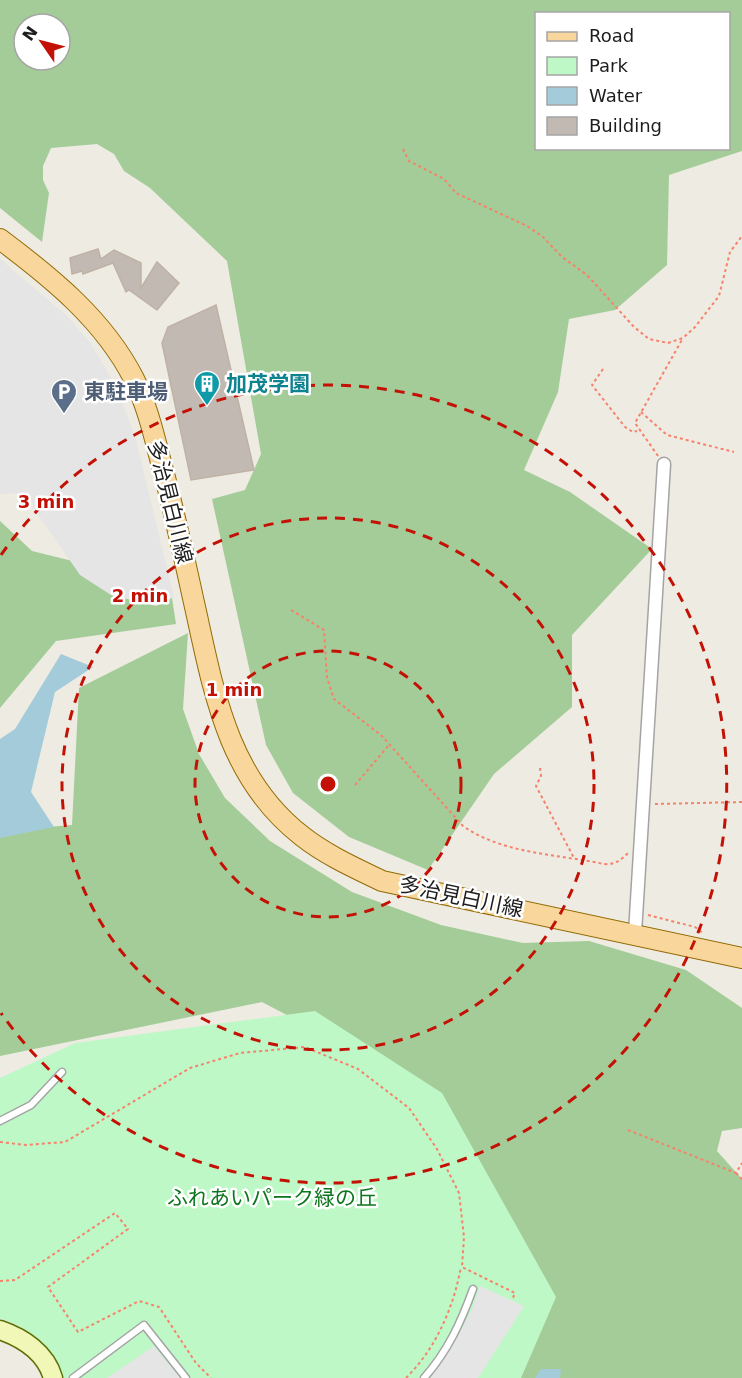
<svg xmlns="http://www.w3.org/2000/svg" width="742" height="1378" viewBox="0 0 742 1378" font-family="'DejaVu Sans','Noto Sans JP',sans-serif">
<rect width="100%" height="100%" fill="#eeebe2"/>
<g fill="#a4cc98" fill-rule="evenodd">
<path d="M 0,0 L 742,0 L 742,151 L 669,175 L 667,265 L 615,310 L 569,319 L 558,392 L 524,470 L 570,492 L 652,549 L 572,635 L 572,707 L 494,774 L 428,870 L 349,837 L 293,793 L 266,745 L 212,499 L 245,490 L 261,454 L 227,261 L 150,188 L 124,171 L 114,154 L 97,144 L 51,148 L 43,166 L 43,180 L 49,193 L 42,242 L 0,208 ZM 536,14 L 728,14 L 728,148 L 536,148 ZM 24,24 L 60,24 L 60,60 L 24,60 Z"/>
<path d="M 0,521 L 32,551 L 170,585 L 176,624 L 56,641 L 0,708 Z"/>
<path d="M 188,633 L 183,709 L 199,754 L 225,798 L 270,841 L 352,892 L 441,925 L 523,943 L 589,941 L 686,970 L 742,1008 L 742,1128 L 722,1131 L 717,1151 L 742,1179 L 742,1378 L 503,1378 L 325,1035 L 262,1002 L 0,1056 L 0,831 L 72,825 L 79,688 Z"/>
</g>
<path fill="#bff8c7" d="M 315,1011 L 442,1093 L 556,1297 L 521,1378 L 64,1378 C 52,1352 29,1325 0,1319 L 0,1078 L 75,1043 Z"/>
<g fill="#e5e5e5">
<path d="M 0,259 L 67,316 L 91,344 L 118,390 L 136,440 L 174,597 L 156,606 L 111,595 L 80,575 L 23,493 L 0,494 Z"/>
<path d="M 480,1286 L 524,1306 L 478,1378 L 430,1378 L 451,1349 L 472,1309 Z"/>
<path d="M 154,1346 L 180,1378 L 107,1378 Z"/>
</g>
<g fill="#a4cbda">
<path d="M 61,654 L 93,667 L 55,692 L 31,792 L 54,827 L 0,838 L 0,739 L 15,729 Z"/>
<path d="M 541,1369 L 561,1369 L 560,1378 L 535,1378 Z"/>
</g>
<g fill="#c2bab2" stroke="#bfb2a5" stroke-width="1.5">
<path d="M 98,249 L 101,259 L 114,250 L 141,263 L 141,288 L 157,262 L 179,283 L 157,310 L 129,290 L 126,292 L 113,263 L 83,274 L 82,271 L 72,274 L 70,258 Z"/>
<path d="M 216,305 L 254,470 L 191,480 L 162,343 L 168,327 Z"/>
</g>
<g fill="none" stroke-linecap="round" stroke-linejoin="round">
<defs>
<g id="lane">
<path d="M 0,1121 L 31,1105 L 62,1072"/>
<path d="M 73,1378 L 144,1325 L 186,1378"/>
<path d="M 424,1378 C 448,1351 461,1322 473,1289"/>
</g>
<path id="street" d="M 635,933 L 664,464"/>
<path id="secondary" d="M 0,1330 C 23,1338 46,1353 53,1378"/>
<path id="primary" d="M 0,239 C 52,278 104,320 134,379 C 148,407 155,440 163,470 C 176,518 186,567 197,616 C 215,699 231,781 302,836 C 326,855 355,868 382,881 L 742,958"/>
</defs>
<use href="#lane" stroke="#a4a4a4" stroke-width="9"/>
<use href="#street" stroke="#a4a4a4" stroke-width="15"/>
<use href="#secondary" stroke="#5e7007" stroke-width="21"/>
<use href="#primary" stroke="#916b04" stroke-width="22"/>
<g stroke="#f6826b" stroke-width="2" stroke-dasharray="3 3" stroke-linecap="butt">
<path d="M 403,149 L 409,161 L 444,179 L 456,193 L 527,226 L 543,237 L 562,257 L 587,275 L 634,327 L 649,339 L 668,343 L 683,338 L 695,327 L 719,296 L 730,252 L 742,236"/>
<path d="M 603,369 L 592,385 L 625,427 L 633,432 L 637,431"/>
<path d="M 641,412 L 667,435 L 734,452"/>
<path d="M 658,456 L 635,423 L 683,338"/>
<path d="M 291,610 L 324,630 L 327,678 L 334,699 L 382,736 L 463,826 C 503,854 557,854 604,864 C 615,865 621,860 629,852"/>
<path d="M 540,768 L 541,776 L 536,786 L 574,858"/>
<path d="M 355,785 L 389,745"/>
<path d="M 655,804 L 742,802"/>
<path d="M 648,915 L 695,927 L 704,934"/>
<path d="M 628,1130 L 736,1173 L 742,1163"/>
<path d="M 0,1142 L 26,1145 L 65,1142 L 190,1068 L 240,1053 L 305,1047 L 358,1069 L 409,1108 L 437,1149 L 459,1193 L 464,1237 L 462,1267 L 515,1293 L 512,1300"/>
<path d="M 736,1173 L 742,1179"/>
<path d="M 0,1281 L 15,1280 L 115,1213 L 128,1229 L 48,1287 L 78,1332 L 139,1301 L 159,1307 L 196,1363 L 211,1378"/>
<path d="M 406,1378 C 436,1348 453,1309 461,1267"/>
</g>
<use href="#lane" stroke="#fff" stroke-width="6"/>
<use href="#street" stroke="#fff" stroke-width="12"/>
<use href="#secondary" stroke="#f0f7b7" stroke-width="18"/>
<use href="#primary" stroke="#f9d79c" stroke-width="20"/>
</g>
<g fill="none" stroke="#c41105" stroke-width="3" stroke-dasharray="10 8">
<circle cx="328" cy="784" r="133"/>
<circle cx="328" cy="784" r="266"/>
<path d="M1 555A399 399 0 1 1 1 1013"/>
</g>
<defs>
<symbol id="building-pin" viewBox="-11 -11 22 30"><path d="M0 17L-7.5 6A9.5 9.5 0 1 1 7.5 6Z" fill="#0f9aa8" stroke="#fff"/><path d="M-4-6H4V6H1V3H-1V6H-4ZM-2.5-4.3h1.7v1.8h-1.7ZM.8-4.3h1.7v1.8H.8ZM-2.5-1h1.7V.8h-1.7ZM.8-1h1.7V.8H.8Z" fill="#fff"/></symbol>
<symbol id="parking-pin" viewBox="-11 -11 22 30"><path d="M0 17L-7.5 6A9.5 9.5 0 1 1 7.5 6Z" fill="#5c6f8a" stroke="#fff"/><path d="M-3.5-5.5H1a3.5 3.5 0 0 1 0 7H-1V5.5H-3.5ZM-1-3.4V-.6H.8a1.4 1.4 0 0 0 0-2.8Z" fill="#fff"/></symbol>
</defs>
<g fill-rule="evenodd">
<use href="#building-pin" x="192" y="369" width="30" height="40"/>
<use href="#parking-pin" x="49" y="377" width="30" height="40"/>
</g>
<g text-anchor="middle" stroke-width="5" stroke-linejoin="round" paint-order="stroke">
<g font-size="21" font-weight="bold" fill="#0d838f" stroke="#fff" text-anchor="start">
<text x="226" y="391">加茂学園</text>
</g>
<g font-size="21" font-weight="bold" fill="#4e5e75" stroke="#fff" text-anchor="start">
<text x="84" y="399">東駐車場</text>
</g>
<g font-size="21" fill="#1d1d1d" stroke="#fff">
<text transform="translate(170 502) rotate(76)" y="7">多治見白川線</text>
<text transform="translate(461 897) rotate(12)" y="7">多治見白川線</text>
</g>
<g font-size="21" fill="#0e771d" stroke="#fff">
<text x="272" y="1205">ふれあいパーク緑の丘</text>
</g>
</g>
<circle cx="328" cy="784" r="9" fill="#c41105" stroke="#fff" stroke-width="3"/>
<g font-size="18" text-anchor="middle" font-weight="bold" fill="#c41105" stroke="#fff" stroke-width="5" stroke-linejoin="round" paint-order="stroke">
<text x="46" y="508">3 min</text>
<text x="140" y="602">2 min</text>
<text x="234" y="696">1 min</text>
</g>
<rect x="535" y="12" width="195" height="138" fill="#ffffff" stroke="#a5a5a5" stroke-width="1.5"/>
<rect x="547" y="32" width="30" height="9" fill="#f9d79c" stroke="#a5a5a5" stroke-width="1.5"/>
<text x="589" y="42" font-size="18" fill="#1d1d1d">Road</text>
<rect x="547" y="57" width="30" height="18" fill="#bff8c7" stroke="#a5a5a5" stroke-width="1.5"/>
<text x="589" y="72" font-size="18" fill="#1d1d1d">Park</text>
<rect x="547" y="87" width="30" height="18" fill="#a4cbda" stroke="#a5a5a5" stroke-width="1.5"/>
<text x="589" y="102" font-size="18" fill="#1d1d1d">Water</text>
<rect x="547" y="117" width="30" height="18" fill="#c2bab2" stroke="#a5a5a5" stroke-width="1.5"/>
<text x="589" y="132" font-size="18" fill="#1d1d1d">Building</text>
<g transform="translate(42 42) rotate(305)"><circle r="28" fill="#ffffff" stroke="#a5a5a5" stroke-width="1.5"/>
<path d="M0-4.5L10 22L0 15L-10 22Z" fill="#c41105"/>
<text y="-9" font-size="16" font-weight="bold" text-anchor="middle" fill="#1d1d1d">N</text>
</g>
</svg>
